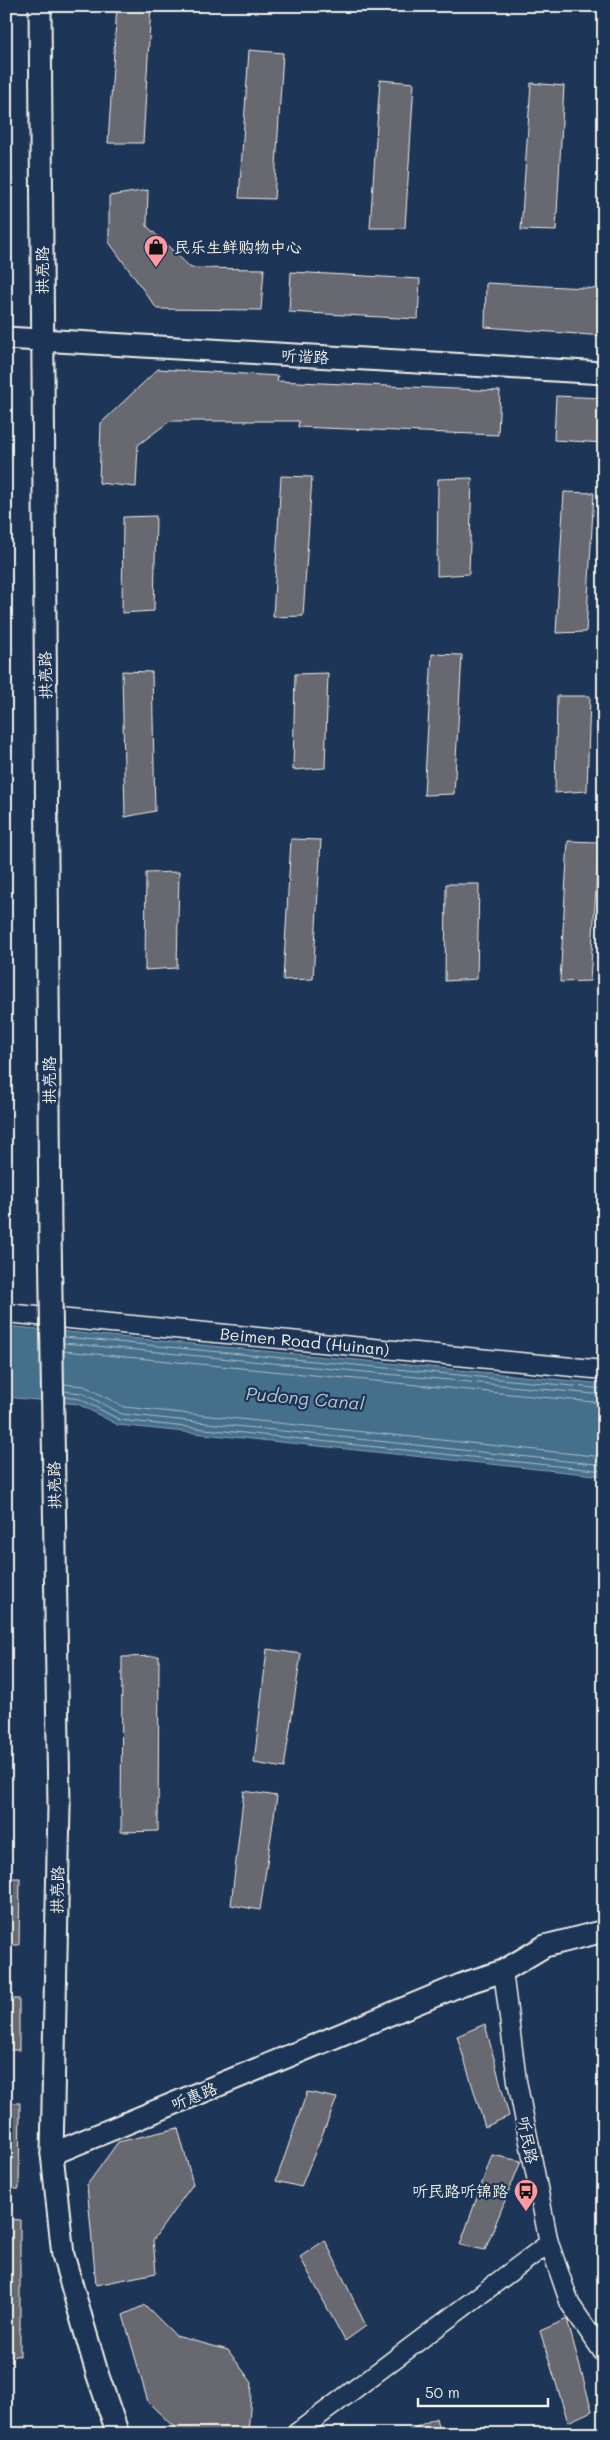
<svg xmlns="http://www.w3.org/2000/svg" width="610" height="2440" viewBox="0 0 610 2440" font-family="Mali,'LXGW WenKai TC',sans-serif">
<rect width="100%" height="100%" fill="#1d3557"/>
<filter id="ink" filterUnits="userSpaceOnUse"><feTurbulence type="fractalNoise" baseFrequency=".02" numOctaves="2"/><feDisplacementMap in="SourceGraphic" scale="10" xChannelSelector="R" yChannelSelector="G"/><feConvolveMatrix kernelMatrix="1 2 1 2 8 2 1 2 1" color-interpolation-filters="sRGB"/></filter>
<g filter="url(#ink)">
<path fill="#456f8c" stroke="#8ba3b1" d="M 6,1326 L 604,1384 L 604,1476 L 118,1425 L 78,1404 L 6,1397 Z"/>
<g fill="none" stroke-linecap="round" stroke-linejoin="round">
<g stroke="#aebdc3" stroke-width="1">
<path d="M 64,1337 L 604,1389"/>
<path d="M 64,1343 L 604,1395"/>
<path d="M 64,1351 L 604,1403"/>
<path d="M 64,1384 L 84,1386 L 124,1407 L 604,1457"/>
<path d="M 64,1391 L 82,1393 L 122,1414 L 604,1465"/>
<path d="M 64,1397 L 80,1399 L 120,1420 L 604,1471"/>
</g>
</g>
<g fill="#686771" stroke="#f4f1e8">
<path d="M 117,6 L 151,6 L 143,143 L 108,143 Z"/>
<path d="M 249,50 L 283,53 L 274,199 L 239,198 Z"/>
<path d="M 380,80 L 414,83 L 405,228 L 370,228 Z"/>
<path d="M 531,83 L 564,86 L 556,231 L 521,230 Z"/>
<path d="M 148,190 L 147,226 L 191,268 L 264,269 L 261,310 L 157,309 L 109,242 L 109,196 Z"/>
<path d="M 291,272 L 420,279 L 418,319 L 289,312 Z"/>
<path d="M 486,283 L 604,289 L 604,336 L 485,327 Z"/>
<path d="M 158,369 L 278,376 L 277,381 L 500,391 L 498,435 L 298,427 L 299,421 L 170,421 L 138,445 L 136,487 L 99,483 L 101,423 Z"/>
<path d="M 556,396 L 604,398 L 604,443 L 554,440 Z"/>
<path d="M 281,476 L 312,477 L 303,616 L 273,617 Z"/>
<path d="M 472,478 L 469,574 L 437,576 L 438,479 Z"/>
<path d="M 564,492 L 594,493 L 586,632 L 556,633 Z"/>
<path d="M 156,516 L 154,611 L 122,613 L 123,517 Z"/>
<path d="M 432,654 L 462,655 L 454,794 L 424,795 Z"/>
<path d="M 122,671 L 152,672 L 155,811 L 125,817 Z"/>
<path d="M 328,673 L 325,768 L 293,770 L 295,674 Z"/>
<path d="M 557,696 L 590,696 L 587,791 L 555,793 Z"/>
<path d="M 291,839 L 321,840 L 313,979 L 283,980 Z"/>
<path d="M 568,841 L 599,842 L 590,981 L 560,982 Z"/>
<path d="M 179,872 L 177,968 L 145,970 L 146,873 Z"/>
<path d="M 446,884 L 479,884 L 477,979 L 445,981 Z"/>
<path d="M 267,1649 L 301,1654 L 284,1768 L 254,1763 Z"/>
<path d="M 159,1656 L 158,1831 L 121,1832 L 122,1657 Z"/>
<path d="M 244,1791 L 277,1796 L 260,1910 L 231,1905 Z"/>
<path d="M 6,1878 L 20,1878 L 19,1945 L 6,1945 Z"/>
<rect x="6" y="1999" width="13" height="51"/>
<path d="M 485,2024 L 509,2116 L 485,2127 L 457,2036 Z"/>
<path d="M 307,2092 L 337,2098 L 301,2187 L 276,2181 Z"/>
<path d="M 6,2103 L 20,2103 L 19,2189 L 6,2189 Z"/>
<path d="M 178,2128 L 193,2184 L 153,2240 L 156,2273 L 96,2285 L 87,2185 L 118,2142 Z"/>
<path d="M 492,2155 L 521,2161 L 485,2250 L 460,2245 Z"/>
<path d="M 6,2219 L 20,2220 L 20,2356 L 6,2355 Z"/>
<path d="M 325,2240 L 366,2326 L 345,2341 L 300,2257 Z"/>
<path d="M 145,2305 L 176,2336 L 228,2350 L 252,2383 L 248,2434 L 181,2434 L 148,2402 L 123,2315 Z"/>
<path d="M 567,2319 L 592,2411 L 568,2422 L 540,2331 Z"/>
<path d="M 436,2418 L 440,2434 L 401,2434 Z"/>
</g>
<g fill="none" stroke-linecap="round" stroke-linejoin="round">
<defs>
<g id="minor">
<path id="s1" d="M 6,1313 L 604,1370"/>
<path d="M 503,1971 L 517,2081 L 549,2243 L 570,2304 L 604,2354"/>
<path d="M 295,2434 L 549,2243"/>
</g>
<g id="tertiary">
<path d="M 40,6 L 50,1231"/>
<path d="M 6,338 L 604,373"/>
<path d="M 59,1806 L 52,2154 L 63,2255 L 98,2376 L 118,2434"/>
<path d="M 52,2154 L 463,1984 L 503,1971 L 545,1946 L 604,1931"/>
</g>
</defs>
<use href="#minor" stroke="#f4f1e8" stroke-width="21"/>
<use href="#tertiary" stroke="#f4f1e8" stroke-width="25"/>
<use href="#minor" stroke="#1d3557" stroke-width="18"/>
<use href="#tertiary" stroke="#1d3557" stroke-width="21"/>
<defs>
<path id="tertiary-bridge" d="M 50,1231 L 59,1806"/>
</defs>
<use href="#tertiary-bridge" stroke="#f4f1e8" stroke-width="25" stroke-linecap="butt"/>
<use href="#tertiary-bridge" stroke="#1d3557" stroke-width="21"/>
</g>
</g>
<defs>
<symbol id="shop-pin" viewBox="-11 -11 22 30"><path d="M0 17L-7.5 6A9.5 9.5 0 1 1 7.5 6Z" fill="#ff9aa2" stroke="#1d3557"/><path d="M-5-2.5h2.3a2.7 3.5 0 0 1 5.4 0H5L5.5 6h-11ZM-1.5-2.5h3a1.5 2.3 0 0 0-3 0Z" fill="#111"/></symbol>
<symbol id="bus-pin" viewBox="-11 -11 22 30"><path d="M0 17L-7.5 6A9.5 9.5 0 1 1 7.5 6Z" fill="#ff9aa2" stroke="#1d3557"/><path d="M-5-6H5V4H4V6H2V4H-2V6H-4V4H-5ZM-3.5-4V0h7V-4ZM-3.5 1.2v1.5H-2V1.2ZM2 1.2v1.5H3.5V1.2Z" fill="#111"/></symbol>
</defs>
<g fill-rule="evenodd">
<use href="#shop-pin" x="142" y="233" width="28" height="38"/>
<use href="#bus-pin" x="512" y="2177" width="28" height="38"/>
</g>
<g text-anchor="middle" stroke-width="4.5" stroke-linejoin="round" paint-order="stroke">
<g font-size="16" fill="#f4f1e8" stroke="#1d3557" text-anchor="start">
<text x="174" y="253">民乐生鲜购物中心</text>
<text x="508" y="2197" text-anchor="end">听民路听锦路</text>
</g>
<g font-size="16" fill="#f4f1e8" stroke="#1d3557">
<text transform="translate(42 270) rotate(-90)" y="6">拱亮路</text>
<text transform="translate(305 356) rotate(3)" y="6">听谐路</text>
<text transform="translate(45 675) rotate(-91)" y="6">拱亮路</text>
<text transform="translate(49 1080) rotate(-90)" y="6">拱亮路</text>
<text dy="6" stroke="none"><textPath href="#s1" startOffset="300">Beimen Road (Huinan)</textPath></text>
<text transform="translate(54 1485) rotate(-91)" y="6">拱亮路</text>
<text transform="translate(57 1890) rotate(-89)" y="6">拱亮路</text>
<text transform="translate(194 2096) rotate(-22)" y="6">听惠路</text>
<text transform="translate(528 2140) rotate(79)" y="6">听民路</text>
</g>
<g font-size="18" font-style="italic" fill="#b7c4c8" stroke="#1d3557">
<text transform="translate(305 1399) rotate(5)" y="6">Pudong Canal</text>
</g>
</g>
<rect width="610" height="2440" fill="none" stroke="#1d3557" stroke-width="25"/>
<rect x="12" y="12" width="585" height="2415" fill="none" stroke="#f4f1e8" stroke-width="2" filter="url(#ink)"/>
<path d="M418 2398v8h130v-8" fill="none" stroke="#f4f1e8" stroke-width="2.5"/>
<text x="425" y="2398" font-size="15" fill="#f4f1e8" stroke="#1d3557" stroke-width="4" paint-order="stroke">50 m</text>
</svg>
